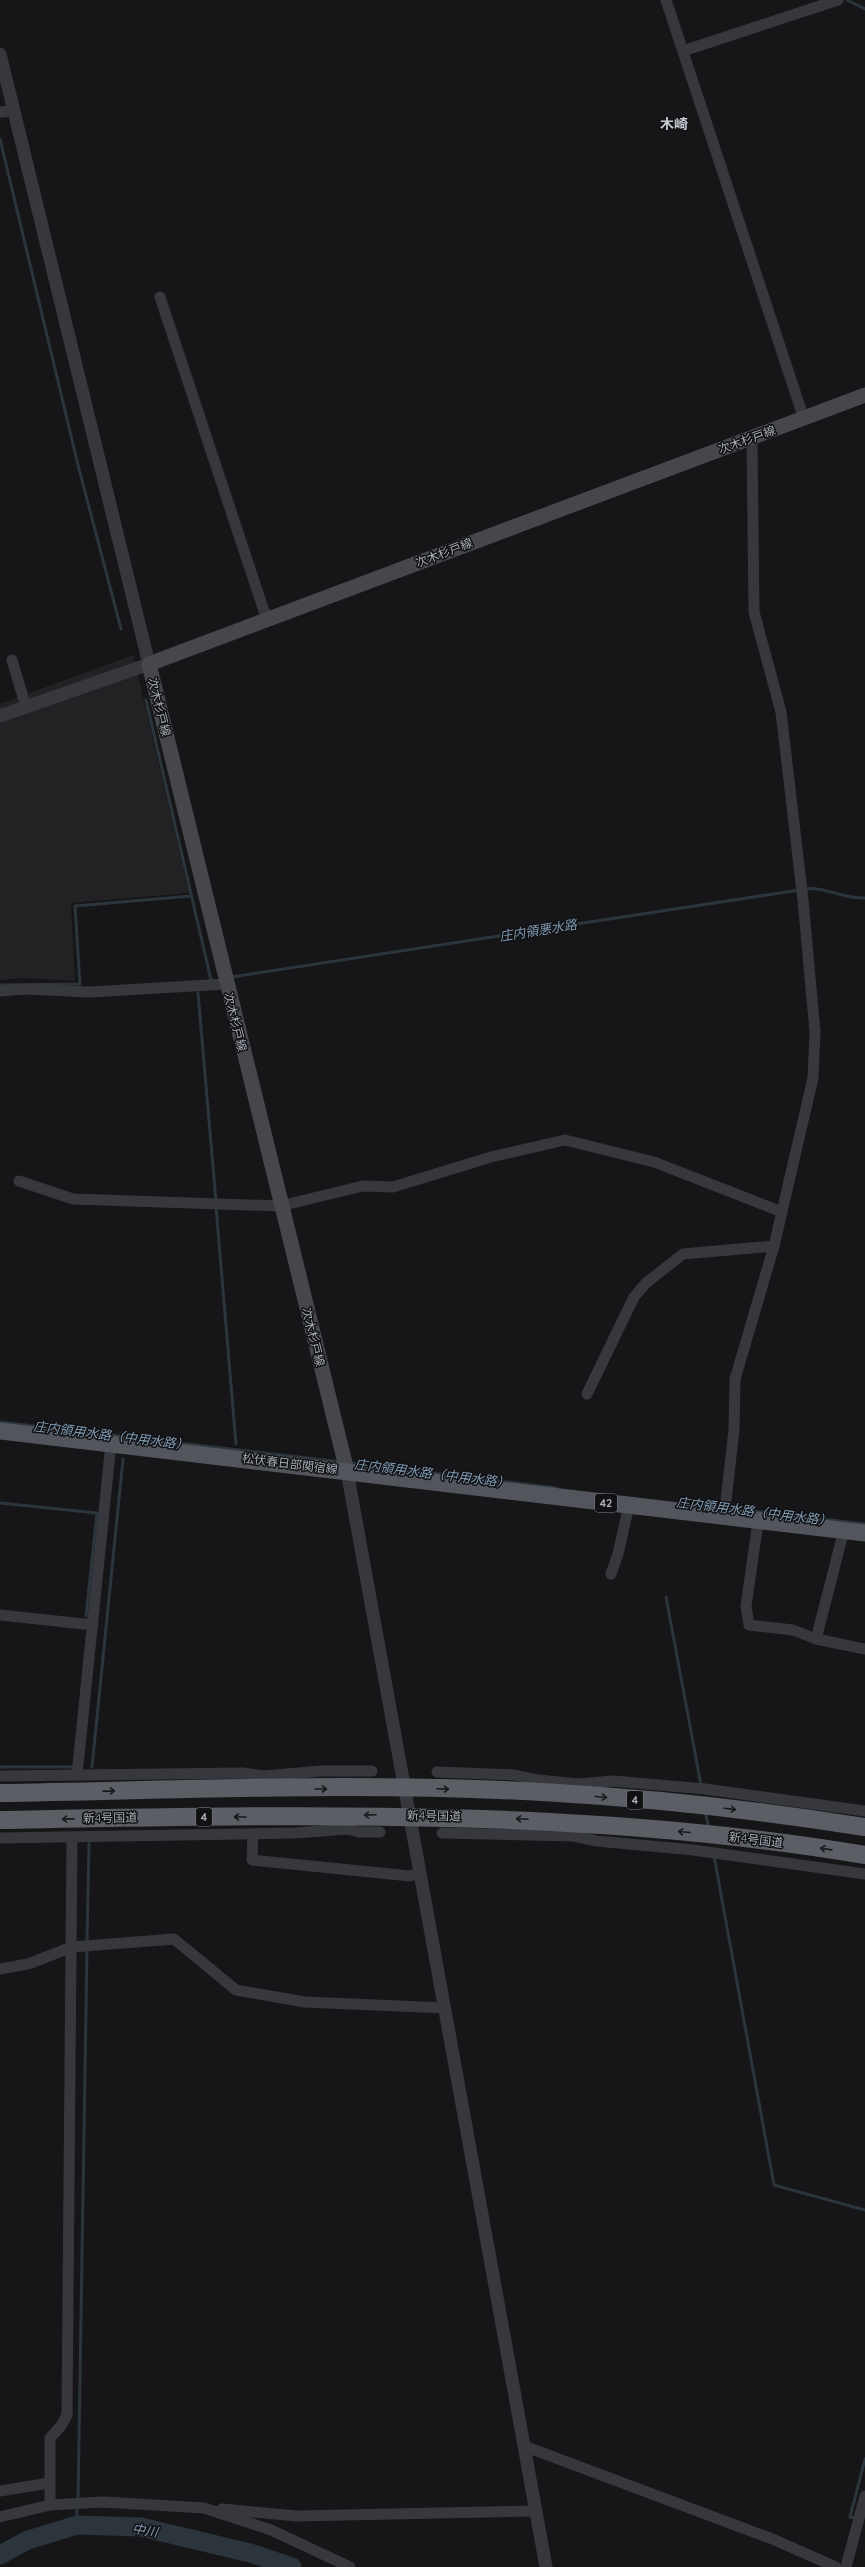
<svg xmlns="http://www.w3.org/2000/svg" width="865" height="2567" viewBox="0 0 865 2567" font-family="Quicksand,'Noto Sans JP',sans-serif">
<rect width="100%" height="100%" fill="#161618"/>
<path fill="#222225" d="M 133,655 L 189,893 L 71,903 L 75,981 L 26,978 L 0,980 L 0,704 Z"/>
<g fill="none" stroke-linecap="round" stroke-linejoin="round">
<g stroke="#2c353c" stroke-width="3">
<path d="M 847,0 L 865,9"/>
<path d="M 0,139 L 78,465 L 121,629"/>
<path d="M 146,700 L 211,980 L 214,980"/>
<path d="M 804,889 C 824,886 844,899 865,898"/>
<path d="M 231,977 L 799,890"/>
<path d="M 0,985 L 80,984 L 75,906 L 191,896"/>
<path d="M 198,993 L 216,1201"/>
<path d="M 216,1207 L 236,1444"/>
<path d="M 0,1422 L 341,1462"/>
<path d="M 350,1463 L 557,1488"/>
<path d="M 0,1503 L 97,1513 L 86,1616"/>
<path d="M 728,1508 L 865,1524"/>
<path d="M 666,1597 L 701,1785"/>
<path d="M 0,1767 L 72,1767"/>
<path d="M 92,1767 L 123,1459"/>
<path d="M 705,1811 L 709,1829"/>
<path d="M 714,1856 L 774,2185 L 865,2210"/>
<path d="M 87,1943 L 89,1843"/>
<path d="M 78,2501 L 87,1949"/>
<path d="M 857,2519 L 850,2517 L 865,2459"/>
<path d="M 77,2525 L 77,2507"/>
</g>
<path stroke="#2c353c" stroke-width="19" d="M 0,2555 L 28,2540 L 77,2525 L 141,2527 L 250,2553 L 292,2567"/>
<g stroke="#37383d" stroke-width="11">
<path d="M 666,0 L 804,419"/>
<path d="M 683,51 L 838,0"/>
<path d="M 0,112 L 14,111"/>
<path d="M 160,297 L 267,620"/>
<path d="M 12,660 L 26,707"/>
<path d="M 0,991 L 26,989 L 90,992 L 226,984"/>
<path d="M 19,1181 L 73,1199 L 280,1206 L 363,1186 L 393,1187 L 491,1157 L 565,1140 L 654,1162 L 782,1212"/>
<path d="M 587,1394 L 634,1297 L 646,1283 L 683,1254 L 774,1246"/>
<path d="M 724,1518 L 734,1430 L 735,1379 L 774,1246 L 813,1078 L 815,1032 L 803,900 L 781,712 L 754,612 L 752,439"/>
<path d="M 758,1522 L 746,1606 L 749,1625 L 793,1630 L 816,1639 L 865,1649"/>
<path d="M 611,1574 L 618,1554 L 629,1505"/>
<path d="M 0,1615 L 93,1625"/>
<path d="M 816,1639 L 844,1530"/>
<path d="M 437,1772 L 515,1775 L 538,1780 L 578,1784 L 613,1781 L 705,1789 L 865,1811"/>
<path d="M 77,1775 L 111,1443"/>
<path d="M 0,1776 L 243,1773 L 264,1776 L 321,1771 L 372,1771"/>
<path d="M 442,1833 L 573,1836 L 597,1841 L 693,1850 L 865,1874"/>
<path d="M 253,1834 L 252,1860 L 410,1876 L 420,1873"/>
<path d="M 0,1838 L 295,1833 L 348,1829 L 359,1832 L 380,1832"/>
<path d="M 0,1969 L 28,1964 L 72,1947 L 174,1939 L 236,1990 L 305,2002 L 445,2008"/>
<path d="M 524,2446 L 770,2538 L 836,2567"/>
<path d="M 0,2491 L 49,2483"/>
<path d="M 50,2505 L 50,2438 L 61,2426 L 67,2415 L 72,1837"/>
<path d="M 222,2509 L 297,2516 L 536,2511"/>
<path d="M 0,2517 L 50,2505 L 103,2502 L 204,2508 L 271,2530 L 350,2567"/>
<path d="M 846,2567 L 865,2496"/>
</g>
<g stroke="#37383d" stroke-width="13">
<path d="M 0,54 L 149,664 L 0,716"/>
<path d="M 347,1471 L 546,2567"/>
</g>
<path stroke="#45474d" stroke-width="15" d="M 347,1471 L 149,664 L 865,395"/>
<path stroke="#53555c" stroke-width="17" d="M 0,1431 L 865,1533"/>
<g stroke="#5b5e65" stroke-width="18">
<path d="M 0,1793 C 185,1790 372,1781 558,1793 C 660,1799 763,1811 865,1827"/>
<path d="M 0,1820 C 289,1815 579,1807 865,1855"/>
</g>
</g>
<defs><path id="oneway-shaft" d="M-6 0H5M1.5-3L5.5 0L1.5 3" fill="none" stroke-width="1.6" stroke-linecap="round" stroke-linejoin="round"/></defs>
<g stroke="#18191b">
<use href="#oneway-shaft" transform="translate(321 1789)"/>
<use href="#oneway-shaft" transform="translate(443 1789) rotate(2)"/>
<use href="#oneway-shaft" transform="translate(109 1791) rotate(-1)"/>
<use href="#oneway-shaft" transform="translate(601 1797) rotate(5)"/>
<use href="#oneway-shaft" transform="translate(730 1809) rotate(7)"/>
<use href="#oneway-shaft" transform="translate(370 1815) rotate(178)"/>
<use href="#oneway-shaft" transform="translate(240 1817) rotate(180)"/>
<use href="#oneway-shaft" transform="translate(68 1819) rotate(179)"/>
<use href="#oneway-shaft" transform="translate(522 1819) rotate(-177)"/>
<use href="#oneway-shaft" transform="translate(684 1832) rotate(-175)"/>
<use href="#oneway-shaft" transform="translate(826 1849) rotate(-172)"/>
</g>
<g text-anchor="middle" stroke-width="3" stroke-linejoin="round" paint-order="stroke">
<g fill="#111113" stroke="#7b7e86" stroke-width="1">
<rect x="595" y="1494" width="22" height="18" rx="3"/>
<rect x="627" y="1791" width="16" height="18" rx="3"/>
<rect x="196" y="1808" width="16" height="18" rx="3"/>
</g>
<g font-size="11" font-weight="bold" fill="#a8adb8">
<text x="606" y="1507">42</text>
<text x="635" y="1804">4</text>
<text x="204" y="1821">4</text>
</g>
<g font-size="12" fill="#a8adb8" stroke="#111113">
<text transform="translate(747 440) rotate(-20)" y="4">次木杉戸線</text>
<text transform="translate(444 553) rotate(-21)" y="4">次木杉戸線</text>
<text transform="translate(159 707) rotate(76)" y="4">次木杉戸線</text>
<text transform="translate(235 1022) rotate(76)" y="4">次木杉戸線</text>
<text transform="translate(313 1337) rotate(76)" y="4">次木杉戸線</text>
<text transform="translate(290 1464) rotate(7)" y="4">松伏春日部関宿線</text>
<text transform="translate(434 1816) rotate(1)" y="4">新4号国道</text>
<text transform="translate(110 1818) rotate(-1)" y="4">新4号国道</text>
<text transform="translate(756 1840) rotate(7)" y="4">新4号国道</text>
</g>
<g font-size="13" font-style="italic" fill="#7f9bb3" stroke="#111113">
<text transform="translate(538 930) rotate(-9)" y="5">庄内領悪水路</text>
<text transform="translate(111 1435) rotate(7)" y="5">庄内領用水路（中用水路）</text>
<text transform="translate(432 1473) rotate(7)" y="5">庄内領用水路（中用水路）</text>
<text transform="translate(754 1511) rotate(7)" y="5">庄内領用水路（中用水路）</text>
<text transform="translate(145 2530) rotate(9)" y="5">中川</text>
</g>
<g font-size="14" font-weight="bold" fill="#c9ccd4" stroke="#111113">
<text x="674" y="129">木崎</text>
</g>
</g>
</svg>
